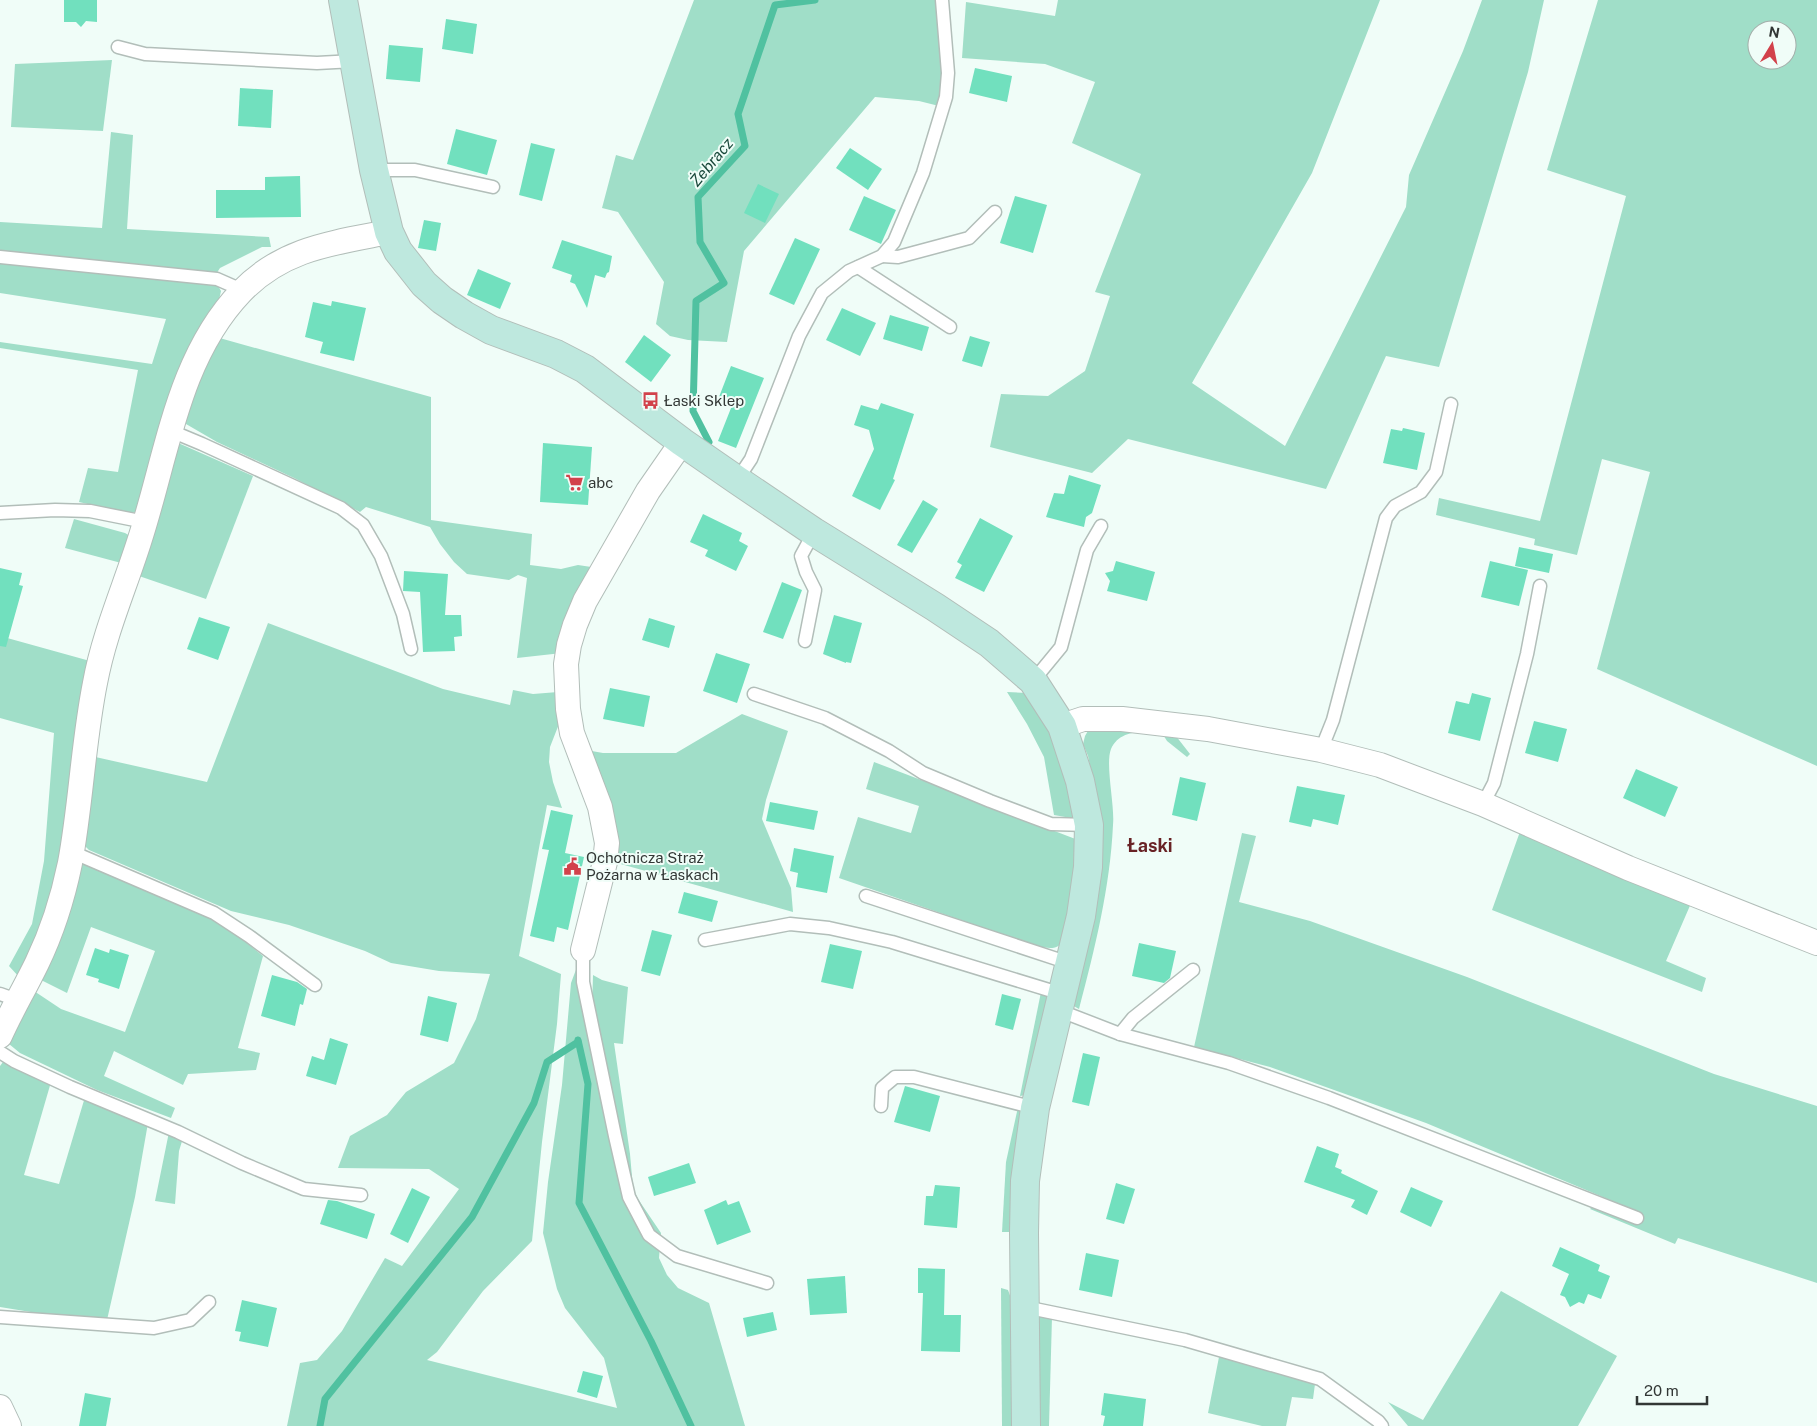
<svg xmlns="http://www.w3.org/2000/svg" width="1817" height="1426" viewBox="0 0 1817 1426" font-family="'Public Sans',sans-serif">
<rect width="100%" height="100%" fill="#f0fdf8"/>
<g fill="#a0dec8" fill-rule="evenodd">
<path d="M 694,0 L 937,0 L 942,77 L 939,106 L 919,101 L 875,97 L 744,251 L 727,342 L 688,340 L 670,336 L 656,324 L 664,282 L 618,212 L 602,208 L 616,155 L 633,160 Z"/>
<path d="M 1058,0 L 1380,0 L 1312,173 L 1192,383 L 1285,446 L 1406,207 L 1409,175 L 1463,51 L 1482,0 L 1544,0 L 1528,72 L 1439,367 L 1386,356 L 1326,489 L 1128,439 L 1092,473 L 990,447 L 1001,394 L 1048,396 L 1085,371 L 1110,296 L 1095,292 L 1141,174 L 1072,143 L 1095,82 L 1045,64 L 962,58 L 966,2 L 1055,16 Z"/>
<path d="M 1598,0 L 1817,0 L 1817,766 L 1597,669 L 1650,472 L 1602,459 L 1577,555 L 1534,545 L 1535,539 L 1436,515 L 1439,498 L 1540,521 L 1626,196 L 1547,170 ZM 1757,30 L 1787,30 L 1787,60 L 1757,60 Z"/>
<path d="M 112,60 L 103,131 L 11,127 L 15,64 Z"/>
<path d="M 111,132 L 133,135 L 127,229 L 269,237 L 271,247 L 262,247 L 220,268 L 211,282 L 217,284 L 221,291 L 219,300 L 137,512 L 126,513 L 79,502 L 88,468 L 118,472 L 138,370 L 0,348 L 0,342 L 152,364 L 166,319 L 0,293 L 0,222 L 102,228 Z"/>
<path d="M 216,337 L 431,397 L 431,520 L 532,534 L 530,565 L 561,569 L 578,565 L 598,568 L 562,653 L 517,658 L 527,578 L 518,575 L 509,580 L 467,574 L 454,562 L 440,544 L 430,527 L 366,507 L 360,512 L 294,478 L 217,442 L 186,424 L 183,414 Z"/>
<path d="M 176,442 L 253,476 L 206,599 L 139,576 Z"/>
<path d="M 74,519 L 125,533 L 130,536 L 125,564 L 65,548 Z"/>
<path d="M 268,623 L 443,689 L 510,705 L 513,690 L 533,694 L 558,692 L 559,724 L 550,747 L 549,762 L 553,782 L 562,808 L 547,805 L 519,956 L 561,974 L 557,1024 L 542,1142 L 532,1241 L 483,1291 L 437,1352 L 427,1360 L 617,1408 L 604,1358 L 565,1308 L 557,1289 L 543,1233 L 548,1182 L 562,1085 L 571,983 L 577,967 L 592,1009 L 593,975 L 602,980 L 628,987 L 623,1044 L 614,1043 L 630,1154 L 633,1188 L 638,1199 L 661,1233 L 659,1258 L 667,1275 L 678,1288 L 709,1303 L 745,1426 L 287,1426 L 300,1363 L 317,1360 L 342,1331 L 385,1258 L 402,1266 L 459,1189 L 429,1169 L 338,1168 L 350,1136 L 387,1115 L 406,1092 L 454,1063 L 476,1019 L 490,974 L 439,971 L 391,963 L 365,951 L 289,925 L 231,911 L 89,850 L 82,843 L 91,756 L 207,782 Z"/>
<path d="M 0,636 L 90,661 L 61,872 L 20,978 L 9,966 L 32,924 L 44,861 L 54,733 L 0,718 Z"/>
<path d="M 1007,692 L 1027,693 L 1048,724 L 1076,813 L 1071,818 L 1054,815 L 1044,757 L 1027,724 Z"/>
<path d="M 742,714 L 788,731 L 766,800 L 762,819 L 791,888 L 793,912 L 617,863 L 615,832 L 586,750 L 603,753 L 676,753 Z"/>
<path d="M 1108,724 L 1161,729 L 1172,731 L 1190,754 L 1187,757 L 1167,741 L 1162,733 C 1145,731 1120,729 1111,749 C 1105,764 1115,806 1113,825 C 1110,888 1095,948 1079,1009 L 1072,1005 L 1090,925 L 1099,863 L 1100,816 L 1088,756 L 1083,744 L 1085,736 L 1089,729 L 1098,725 Z"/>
<path d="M 874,762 L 1078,840 L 1064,941 C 1056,951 1048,948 1036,946 L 839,878 L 858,817 L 911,833 L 919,806 L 866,789 Z"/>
<path d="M 1522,826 L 1692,901 L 1666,961 L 1706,978 L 1702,992 L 1492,910 Z"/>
<path d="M 1242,833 L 1256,836 L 1239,902 L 1310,921 L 1467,977 L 1714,1074 L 1817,1106 L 1817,1283 L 1678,1238 L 1675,1244 L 1590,1209 L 1592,1207 L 1641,1213 L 1426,1123 L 1270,1067 L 1194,1047 Z"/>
<path d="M 83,863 L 222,923 L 263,956 L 238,1048 L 260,1053 L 256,1070 L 188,1074 L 183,1085 L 114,1051 L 104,1076 L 175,1108 L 171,1118 L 97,1090 L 20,1053 L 9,1044 L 10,1029 L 34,991 L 61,1009 L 125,1032 L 155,951 L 91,927 L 67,993 L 41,980 L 46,972 C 53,948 68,878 83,863 Z"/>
<path d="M 1041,992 L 1052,995 L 1026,1095 L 1020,1096 Z"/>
<path d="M 3,1062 L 9,1062 L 51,1082 L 24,1175 L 59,1184 L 85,1097 L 148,1123 L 135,1197 L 107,1320 L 43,1314 L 0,1307 L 0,1066 Z"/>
<path d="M 1018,1107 L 1025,1110 L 1012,1232 L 1002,1232 L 1006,1162 Z"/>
<path d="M 169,1132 L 183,1138 L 179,1151 L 175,1204 L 155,1201 Z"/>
<path d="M 1001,1288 L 1008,1290 L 1012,1301 L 1016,1426 L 1002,1426 Z"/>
<path d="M 1501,1291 L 1617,1356 L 1578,1426 L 1408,1426 L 1388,1402 L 1423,1420 Z"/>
<path d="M 1037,1314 L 1052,1317 L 1049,1426 L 1038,1426 Z"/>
<path d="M 1219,1357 L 1315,1384 L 1313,1399 L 1292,1397 L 1286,1426 L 1262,1426 L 1208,1413 Z"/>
</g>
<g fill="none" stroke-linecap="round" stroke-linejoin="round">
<g stroke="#50c1a0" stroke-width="7">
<path d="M 709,442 L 693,411 L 696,301 L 724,283 L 700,242 L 698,197 L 745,146 L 738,114 L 775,5 L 815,0"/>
<path d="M 578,1040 L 588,1084 L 579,1203 L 651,1341 L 691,1426"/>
<path d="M 320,1426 L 325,1399 L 472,1217 L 534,1103 L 547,1062 L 578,1042"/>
</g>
</g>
<g fill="#71e0be">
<path d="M 64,0 L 97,0 L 97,22 L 86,21 L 81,27 L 76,22 L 64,22 Z"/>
<path d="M 446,19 L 477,24 L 473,54 L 442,49 Z"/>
<path d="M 389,45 L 423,48 L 420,82 L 386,79 Z"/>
<path d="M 975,68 L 1012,76 L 1007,102 L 969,93 Z"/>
<path d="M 240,88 L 273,90 L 271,128 L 238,126 Z"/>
<path d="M 456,129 L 497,140 L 487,175 L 447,164 Z"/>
<path d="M 531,143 L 555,149 L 542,201 L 519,195 Z"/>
<path d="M 850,148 L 882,169 L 868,190 L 836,168 Z"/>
<path d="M 300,176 L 301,217 L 216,218 L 216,190 L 265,190 L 265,177 Z"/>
<path d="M 758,184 L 779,194 L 765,223 L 744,213 Z"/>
<path d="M 864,196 L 896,210 L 881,244 L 849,230 Z"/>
<path d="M 1015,196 L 1047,205 L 1033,253 L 1000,243 Z"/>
<path d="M 424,220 L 441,223 L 436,251 L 418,248 Z"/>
<path d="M 795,238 L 820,249 L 794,305 L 769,294 Z"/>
<path d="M 562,240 L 612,256 L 609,272 L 607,273 L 605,278 L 595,275 L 587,308 L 575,284 L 570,282 L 572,275 L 552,268 Z"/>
<path d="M 478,269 L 511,283 L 500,309 L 467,295 Z"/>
<path d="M 332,301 L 366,308 L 354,361 L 320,353 L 323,342 L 305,337 L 313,302 L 331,306 Z"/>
<path d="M 842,308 L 876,323 L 860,356 L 826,340 Z"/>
<path d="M 890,315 L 929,327 L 922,351 L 883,339 Z"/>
<path d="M 644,335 L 671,355 L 651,382 L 625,362 Z"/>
<path d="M 970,336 L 990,342 L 982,367 L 962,361 Z"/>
<path d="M 731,366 L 764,378 L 736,448 L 718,441 L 733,403 L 719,397 Z"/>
<path d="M 881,403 L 914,414 L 893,479 L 895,480 L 880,510 L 852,496 L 874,449 L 869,430 L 854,425 L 861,405 L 878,410 Z"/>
<path d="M 1403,428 L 1425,433 L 1417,470 L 1383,463 L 1391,429 L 1402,431 Z"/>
<path d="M 543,443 L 592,447 L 588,505 L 540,502 Z"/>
<path d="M 1069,475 L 1101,485 L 1092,513 L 1086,517 L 1084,527 L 1046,517 L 1054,493 L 1064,494 Z"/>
<path d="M 923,500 L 938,509 L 912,553 L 897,545 Z"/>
<path d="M 703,514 L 742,533 L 739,541 L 748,546 L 736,571 L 705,556 L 708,550 L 690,542 Z"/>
<path d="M 980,518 L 1013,536 L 984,592 L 955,578 L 962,565 L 957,562 Z"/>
<path d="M 1519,547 L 1553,554 L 1549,573 L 1515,566 Z"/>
<path d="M 1116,561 L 1155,572 L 1147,601 L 1107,591 L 1110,581 L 1105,573 L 1113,571 Z"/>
<path d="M 1490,561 L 1528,570 L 1519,606 L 1481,597 Z"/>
<path d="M 0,568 L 22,573 L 19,585 L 23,586 L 6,647 L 0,646 Z"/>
<path d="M 404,571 L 448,574 L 445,615 L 461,615 L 462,636 L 454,637 L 455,651 L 423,652 L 420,592 L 403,591 Z"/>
<path d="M 782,582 L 802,590 L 783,639 L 763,632 Z"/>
<path d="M 834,615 L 862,623 L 851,663 L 846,662 L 846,663 L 823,654 Z"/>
<path d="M 199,617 L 230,627 L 218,660 L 187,649 Z"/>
<path d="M 649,618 L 675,626 L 669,648 L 642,640 Z"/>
<path d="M 716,653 L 750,664 L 737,703 L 703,691 Z"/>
<path d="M 610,688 L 650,696 L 644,727 L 603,719 Z"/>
<path d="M 1472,693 L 1491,698 L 1480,741 L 1448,733 L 1456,701 L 1469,704 Z"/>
<path d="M 1534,721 L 1567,729 L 1558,762 L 1525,753 Z"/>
<path d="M 1636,769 L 1678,787 L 1665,817 L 1623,798 Z"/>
<path d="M 1180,777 L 1206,783 L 1197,821 L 1172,815 Z"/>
<path d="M 1297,786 L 1345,795 L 1338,825 L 1313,819 L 1311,827 L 1289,822 Z"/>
<path d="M 770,802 L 818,811 L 814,830 L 766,821 Z"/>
<path d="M 551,810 L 573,815 L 565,853 L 584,857 L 568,930 L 557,927 L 554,942 L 530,936 L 549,850 L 542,849 Z"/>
<path d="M 794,848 L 834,856 L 827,893 L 796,887 L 798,873 L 790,871 Z"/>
<path d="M 684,892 L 718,901 L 712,922 L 678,913 Z"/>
<path d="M 652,930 L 672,935 L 660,976 L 641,971 Z"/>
<path d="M 1139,943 L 1176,951 L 1170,978 L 1164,983 L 1132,976 Z"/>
<path d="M 830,944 L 862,951 L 853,989 L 821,982 Z"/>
<path d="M 95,948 L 109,953 L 110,949 L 129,955 L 119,989 L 98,982 L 99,979 L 86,975 Z"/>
<path d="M 272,975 L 297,982 L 307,989 L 303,1005 L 300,1004 L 295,1026 L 261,1016 Z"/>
<path d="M 1002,994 L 1021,999 L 1013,1030 L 995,1025 Z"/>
<path d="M 428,996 L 457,1003 L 448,1042 L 420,1035 Z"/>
<path d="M 330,1038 L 348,1044 L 336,1085 L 306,1076 L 312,1056 L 324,1060 Z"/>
<path d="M 1083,1053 L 1100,1057 L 1089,1106 L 1072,1102 Z"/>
<path d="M 905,1086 L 940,1096 L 930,1132 L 894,1122 Z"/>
<path d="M 1317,1146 L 1339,1154 L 1335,1167 L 1342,1170 L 1341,1173 L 1378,1191 L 1367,1215 L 1351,1207 L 1355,1200 L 1304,1182 Z"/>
<path d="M 689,1163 L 696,1183 L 654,1196 L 648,1177 Z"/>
<path d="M 1116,1183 L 1135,1189 L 1124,1224 L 1106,1219 Z"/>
<path d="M 935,1185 L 960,1187 L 957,1228 L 924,1225 L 926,1196 L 933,1196 Z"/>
<path d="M 1411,1187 L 1443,1201 L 1431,1227 L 1400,1212 Z"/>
<path d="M 412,1188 L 430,1197 L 408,1243 L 390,1234 Z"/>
<path d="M 328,1200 L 337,1201 L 375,1214 L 367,1239 L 320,1224 Z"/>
<path d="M 726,1200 L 728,1205 L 739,1201 L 751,1232 L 717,1245 L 704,1210 Z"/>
<path d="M 1560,1247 L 1600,1265 L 1598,1271 L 1610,1276 L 1601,1299 L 1588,1294 L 1584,1304 L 1579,1302 L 1570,1307 L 1565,1297 L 1560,1295 L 1569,1274 L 1552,1266 Z"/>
<path d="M 1086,1253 L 1119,1260 L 1112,1297 L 1079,1290 Z"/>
<path d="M 918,1268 L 945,1269 L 944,1315 L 961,1315 L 960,1352 L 921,1351 L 923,1293 L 918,1293 Z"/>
<path d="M 845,1276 L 847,1313 L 810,1315 L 807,1279 Z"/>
<path d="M 242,1300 L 277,1308 L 268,1347 L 239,1341 L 241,1332 L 235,1331 Z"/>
<path d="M 773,1312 L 777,1330 L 747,1337 L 743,1318 Z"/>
<path d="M 583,1371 L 603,1376 L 597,1398 L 577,1392 Z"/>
<path d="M 85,1393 L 111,1398 L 106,1426 L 79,1426 Z"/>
<path d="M 1104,1393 L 1146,1399 L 1143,1426 L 1103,1426 L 1105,1416 L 1101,1415 Z"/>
</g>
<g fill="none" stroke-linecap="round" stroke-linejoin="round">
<defs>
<g id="lane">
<path d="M 118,47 L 145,54 L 317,63 L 354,61"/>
<path d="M 374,170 L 415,170 L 493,187"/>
<path d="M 882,256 L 898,257 L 969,238 L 995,212"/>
<path d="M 0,257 L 217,279 L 242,290"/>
<path d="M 858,267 L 950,327"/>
<path d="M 171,431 L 202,444 L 341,508 L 363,525 L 381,556 L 403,614 L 411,649"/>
<path d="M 737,480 L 751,459 L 799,336 L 822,293 L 849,271 L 882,256 L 894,242 L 923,173 L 946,97 L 948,73 L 942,0"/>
<path d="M 0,513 L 55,510 L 90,511 L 145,522"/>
<path d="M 805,641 L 815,590 L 806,572 L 801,556 L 814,532"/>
<path d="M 1033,681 L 1061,647 L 1087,550 L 1101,526"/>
<path d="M 754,694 L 825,718 L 889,751 L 923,773 L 990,801 L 1051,824 L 1089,825"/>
<path d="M 1321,750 L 1333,720 L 1386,518 L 1395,506 L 1421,492 L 1436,472 L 1451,404"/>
<path d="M 1483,804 L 1494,783 L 1527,654 L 1540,586"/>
<path d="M 72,852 L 214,913 L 249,936 L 315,985"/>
<path d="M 866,896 L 1069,963"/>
<path d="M 705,940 L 790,924 L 829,928 L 892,942 L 1062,994"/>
<path d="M 583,950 L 583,982 L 615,1136 L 629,1197 L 649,1235 L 677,1256 L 767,1283"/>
<path d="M 0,994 L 17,1000"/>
<path d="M 1058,1010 L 1120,1034 L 1229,1063 L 1329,1098 L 1637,1218"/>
<path d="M 1120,1034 L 1133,1018 L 1193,970"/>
<path d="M 0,1052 L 14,1061 L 70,1087 L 178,1132 L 242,1163 L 304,1189 L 361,1195"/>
<path d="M 881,1106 L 882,1088 L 895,1077 L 914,1077 L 1035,1108"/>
<path d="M 1025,1307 L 1185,1340 L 1320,1379 L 1378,1421 L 1382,1426"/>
<path d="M 0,1317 L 154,1328 L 190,1320 L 209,1302"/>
</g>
<g id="street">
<path d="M 1062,726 L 1083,719 L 1122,719 L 1208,729 L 1321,750 L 1380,765 L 1483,804 L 1628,868 L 1817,943"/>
<path d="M 583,950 L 605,862 L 607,843 L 600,807 L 572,733 L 568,709 L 566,664 L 569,645 L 575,625 L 585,601 L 648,491 L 682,442"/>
<path d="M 0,1036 C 11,1011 25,988 37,963 C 52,932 63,897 70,863 C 81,804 83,743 95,683 C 104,634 124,589 139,542 C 167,457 177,359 241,292 C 283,248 333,243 389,232"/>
<path d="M 0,1407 L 9,1426"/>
</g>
<path id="secondary" d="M 343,0 L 374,170 L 389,232 L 398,251 L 424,284 L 442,300 L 464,315 L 491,330 L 556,354 L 585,369 L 682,442 L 737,480 L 814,532 L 935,607 L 989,643 L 1033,681 L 1062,726 L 1080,781 L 1089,825 L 1088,867 L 1081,916 L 1035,1108 L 1025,1181 L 1024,1233 L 1026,1426"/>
</defs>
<use href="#lane" stroke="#b2beb9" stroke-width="15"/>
<use href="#street" stroke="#b2beb9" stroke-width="26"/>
<use href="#secondary" stroke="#b2beb9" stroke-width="30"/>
<use href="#lane" stroke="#fff" stroke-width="12"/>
<use href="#street" stroke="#fff" stroke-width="24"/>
<use href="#secondary" stroke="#bee8de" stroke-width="28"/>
</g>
<defs>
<symbol id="bus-bare" viewBox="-9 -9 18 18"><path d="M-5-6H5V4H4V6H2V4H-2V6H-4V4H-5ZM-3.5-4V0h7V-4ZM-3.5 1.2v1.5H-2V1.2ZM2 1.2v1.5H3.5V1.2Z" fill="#d2424b" stroke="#f0fdf8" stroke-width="2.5" paint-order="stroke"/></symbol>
<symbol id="supermarket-bare" viewBox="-9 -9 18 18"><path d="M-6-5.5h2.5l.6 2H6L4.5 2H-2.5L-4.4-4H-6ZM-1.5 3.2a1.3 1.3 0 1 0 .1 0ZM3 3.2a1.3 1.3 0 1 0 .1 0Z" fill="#d2424b" stroke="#f0fdf8" stroke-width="2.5" paint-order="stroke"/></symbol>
<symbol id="civic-bare" viewBox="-9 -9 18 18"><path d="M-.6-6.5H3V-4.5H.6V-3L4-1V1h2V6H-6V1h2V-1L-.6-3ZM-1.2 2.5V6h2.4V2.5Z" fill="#d2424b" stroke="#f0fdf8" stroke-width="2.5" paint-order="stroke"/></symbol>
</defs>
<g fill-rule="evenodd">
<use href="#bus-bare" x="638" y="388" width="25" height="25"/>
<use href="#supermarket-bare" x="562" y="470" width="25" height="25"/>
<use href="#civic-bare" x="560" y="854" width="25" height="25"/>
</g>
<g text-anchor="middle" stroke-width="4" stroke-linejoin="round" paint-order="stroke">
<g font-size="15" fill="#323735" stroke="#f0fdf8" text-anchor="start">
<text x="664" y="406">Łaski Sklep</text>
<text x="588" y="488">abc</text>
<text x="586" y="863">Ochotnicza Straż<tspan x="586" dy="17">Pożarna w Łaskach</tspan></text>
</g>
<g font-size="16" font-style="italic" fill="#18483a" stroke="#f0fdf8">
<text transform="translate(711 162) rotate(-50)" y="6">Żebracz</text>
</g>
<g font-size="18" font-weight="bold" fill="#682225" stroke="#f0fdf8">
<text x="1150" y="852">Łaski</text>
</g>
</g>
<g transform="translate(1772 45) rotate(10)"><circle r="24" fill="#f0fdf8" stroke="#a4aeaa"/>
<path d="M0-4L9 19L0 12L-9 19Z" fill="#d2424b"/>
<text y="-8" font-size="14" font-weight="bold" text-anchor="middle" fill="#323735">N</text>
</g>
<path d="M1637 1396v8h70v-8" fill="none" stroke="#323735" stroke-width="2.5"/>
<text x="1644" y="1396" font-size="15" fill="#323735" stroke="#f0fdf8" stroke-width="4" paint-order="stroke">20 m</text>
</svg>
